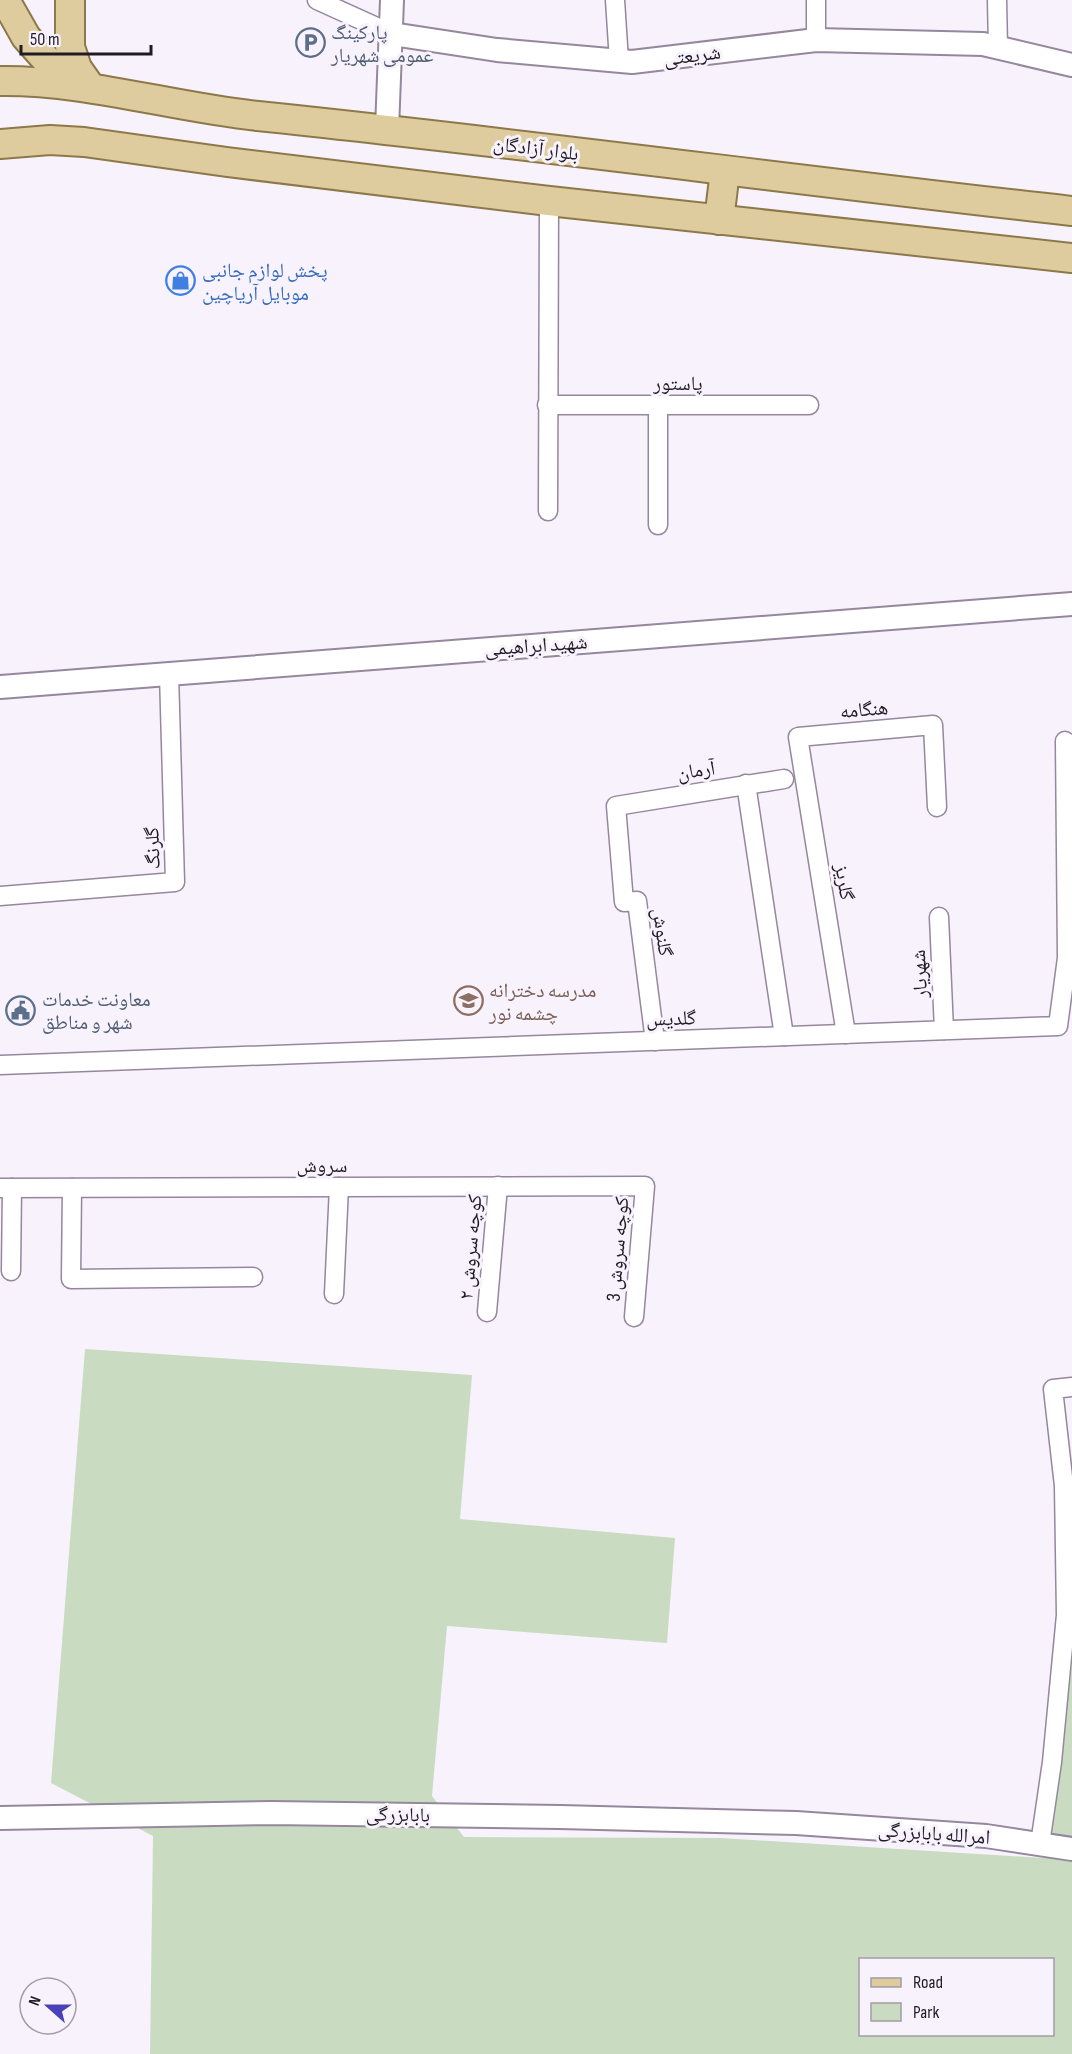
<svg xmlns="http://www.w3.org/2000/svg" width="1072" height="2054" viewBox="0 0 1072 2054" font-family="'Sofia Sans Condensed','Noto Naskh Arabic',sans-serif">
<rect width="100%" height="100%" fill="#f8f2fc"/>
<path fill="#c9dcc2" fill-rule="evenodd" d="M 85,1349 L 472,1375 L 460,1519 L 675,1538 L 667,1643 L 447,1626 L 432,1796 L 464,1837 L 720,1838 L 1044,1858 L 1051,1837 L 1072,1665 L 1072,2054 L 150,2054 L 153,1836 L 51,1783 ZM 860,1960 L 1052,1960 L 1052,2034 L 860,2034 Z"/>
<g fill="none" stroke-linecap="round" stroke-linejoin="round">
<defs>
<g id="minor">
<path d="M 317,0 L 392,34"/>
<path d="M 615,0 L 619,61"/>
<path d="M 997,0 L 998,47"/>
<path d="M 816,40 L 816,0"/>
<path d="M 547,405 L 809,405"/>
<path d="M 548,511 L 549,201"/>
<path d="M 658,525 L 658,406"/>
<path d="M 746,784 L 784,1036"/>
<path d="M 0,896 L 175,882 L 169,674"/>
<path d="M 939,917 L 944,1030"/>
<path d="M 846,1034 L 798,737 L 933,725 L 937,807"/>
<path d="M 655,1041 L 637,901 L 624,902 L 616,806 L 784,779"/>
<path d="M 0,1065 L 1058,1026 L 1067,958 L 1065,741"/>
<path d="M 0,1188 L 645,1186 L 634,1317"/>
<path d="M 72,1188 L 71,1279 L 253,1277"/>
<path d="M 11,1271 L 12,1188"/>
<path d="M 334,1294 L 339,1187"/>
<path d="M 487,1312 L 498,1186"/>
<path d="M 1040,1844 L 1052,1762 L 1066,1615 L 1064,1486 L 1053,1389 L 1072,1387"/>
</g>
<g id="tertiary">
<path d="M 392,34 L 497,50 L 632,62 L 816,40 L 983,44 L 1072,65"/>
<path d="M 387,129 L 392,0"/>
<path d="M 0,687 L 1072,604"/>
<path d="M 0,1818 L 271,1813 L 560,1817 L 796,1823 L 986,1836 L 1072,1849"/>
</g>
<g id="primary">
<path d="M 5,0 L 26,37 L 67,83"/>
<path d="M 70,0 L 70,47 L 77,68 L 91,88"/>
<path d="M 0,81 C 87,80 171,107 258,116 C 530,144 800,181 1072,211"/>
<path d="M 0,144 L 50,140 L 84,142 L 227,162 L 549,201 L 1072,258"/>
<path d="M 719,220 L 725,171"/>
</g>
</defs>
<use href="#minor" stroke="#95879d" stroke-width="21"/>
<use href="#tertiary" stroke="#95879d" stroke-width="26"/>
<use href="#primary" stroke="#8d7849" stroke-width="32"/>
<use href="#minor" stroke="#fff" stroke-width="18"/>
<use href="#tertiary" stroke="#fff" stroke-width="22"/>
<use href="#primary" stroke="#decc9e" stroke-width="28"/>
</g>
<defs>
<symbol id="parking-ring" viewBox="-11 -11 22 22"><circle r="9.5" fill="#f8f2fc" stroke="#5c6f8a" stroke-width="1.5"/><path d="M-3.5-5.5H1a3.5 3.5 0 0 1 0 7H-1V5.5H-3.5ZM-1-3.4V-.6H.8a1.4 1.4 0 0 0 0-2.8Z" fill="#5c6f8a"/></symbol>
<symbol id="shop-ring" viewBox="-11 -11 22 22"><circle r="9.5" fill="#f8f2fc" stroke="#3f7fe0" stroke-width="1.5"/><path d="M-5-2.5h2.3a2.7 3.5 0 0 1 5.4 0H5L5.5 6h-11ZM-1.5-2.5h3a1.5 2.3 0 0 0-3 0Z" fill="#3f7fe0"/></symbol>
<symbol id="school-ring" viewBox="-11 -11 22 22"><circle r="9.5" fill="#f8f2fc" stroke="#8d6e63" stroke-width="1.5"/><path d="M0-5L7-2L0 1L-7-2ZM-4 1L0 2.5L4 1V4Q0 6-4 4Z" fill="#8d6e63"/></symbol>
<symbol id="civic-ring" viewBox="-11 -11 22 22"><circle r="9.5" fill="#f8f2fc" stroke="#5c6f8a" stroke-width="1.5"/><path d="M-.6-6.5H3V-4.5H.6V-3L4-1V1h2V6H-6V1h2V-1L-.6-3ZM-1.2 2.5V6h2.4V2.5Z" fill="#5c6f8a"/></symbol>
</defs>
<g fill-rule="evenodd">
<use href="#parking-ring" x="294" y="26" width="33" height="33"/>
<use href="#shop-ring" x="164" y="264" width="33" height="33"/>
<use href="#school-ring" x="452" y="984" width="33" height="33"/>
<use href="#civic-ring" x="4" y="994" width="33" height="33"/>
</g>
<g text-anchor="middle" stroke-width="6" stroke-linejoin="round" paint-order="stroke">
<g font-size="20" fill="#4e5e75" stroke="#f8f2fc" text-anchor="start">
<text x="331" y="39">پارکینگ<tspan x="331" dy="23">عمومی شهریار</tspan></text>
<text x="42" y="1006">معاونت خدمات<tspan x="42" dy="23">شهر و مناطق</tspan></text>
</g>
<g font-size="20" fill="#201b24" stroke="#f8f2fc">
<text transform="translate(692 55) rotate(-7)" y="7">شریعتی</text>
<text transform="translate(536 148) rotate(7)" y="7">بلوار آزادگان</text>
<text x="678" y="390">پاستور</text>
<text transform="translate(536 645) rotate(-4)" y="7">شهید ابراهیمی</text>
<text transform="translate(864 709) rotate(-5)" y="7">هنگامه</text>
<text transform="translate(696 770) rotate(-9)" y="7">آرمان</text>
<text transform="translate(152 848) rotate(-92)" y="7">گلرنگ</text>
<text transform="translate(845 882) rotate(81)" y="7">گلریز</text>
<text transform="translate(663 932) rotate(82)" y="7">گلنوش</text>
<text transform="translate(919 974) rotate(-93)" y="7">شهریار</text>
<text transform="translate(671 1018) rotate(-2)" y="7">گلدیس</text>
<text x="322" y="1172">سروش</text>
<text transform="translate(470 1247) rotate(-85)" y="7">کوچه سروش ۲</text>
<text transform="translate(617 1249) rotate(-85)" y="7">کوچه سروش 3</text>
<text transform="translate(398 1814) rotate(1)" y="7">بابابزرگی</text>
<text transform="translate(934 1833) rotate(4)" y="7">امرالله بابابزرگی</text>
</g>
<g font-size="20" fill="#366cbe" stroke="#f8f2fc" text-anchor="start">
<text x="202" y="277">پخش لوازم جانبی<tspan x="202" dy="23">موبایل آریاچین</tspan></text>
</g>
<g font-size="20" fill="#785e54" stroke="#f8f2fc" text-anchor="start">
<text x="489" y="997">مدرسه دخترانه<tspan x="489" dy="23">چشمه نور</tspan></text>
</g>
</g>
<rect x="859" y="1958" width="195" height="78" fill="#f8f2fc" stroke="#a29ca6" stroke-width="1.5"/>
<rect x="871" y="1978" width="30" height="9" fill="#decc9e" stroke="#a29ca6" stroke-width="1.5"/>
<text x="913" y="1988" font-size="18" fill="#201b24">Road</text>
<rect x="871" y="2003" width="30" height="18" fill="#c9dcc2" stroke="#a29ca6" stroke-width="1.5"/>
<text x="913" y="2018" font-size="18" fill="#201b24">Park</text>
<g transform="translate(48 2006) rotate(291)"><circle r="28" fill="#f8f2fc" stroke="#a29ca6" stroke-width="1.5"/>
<path d="M0-4.5L10 22L0 15L-10 22Z" fill="#4841b8"/>
<text y="-9" font-size="16" font-weight="bold" text-anchor="middle" fill="#201b24">N</text>
</g>
<path d="M21 45v9h130v-9" fill="none" stroke="#201b24" stroke-width="3"/>
<text x="30" y="45" font-size="18" fill="#201b24" stroke="#f8f2fc" stroke-width="4.5" paint-order="stroke">50 m</text>
</svg>
